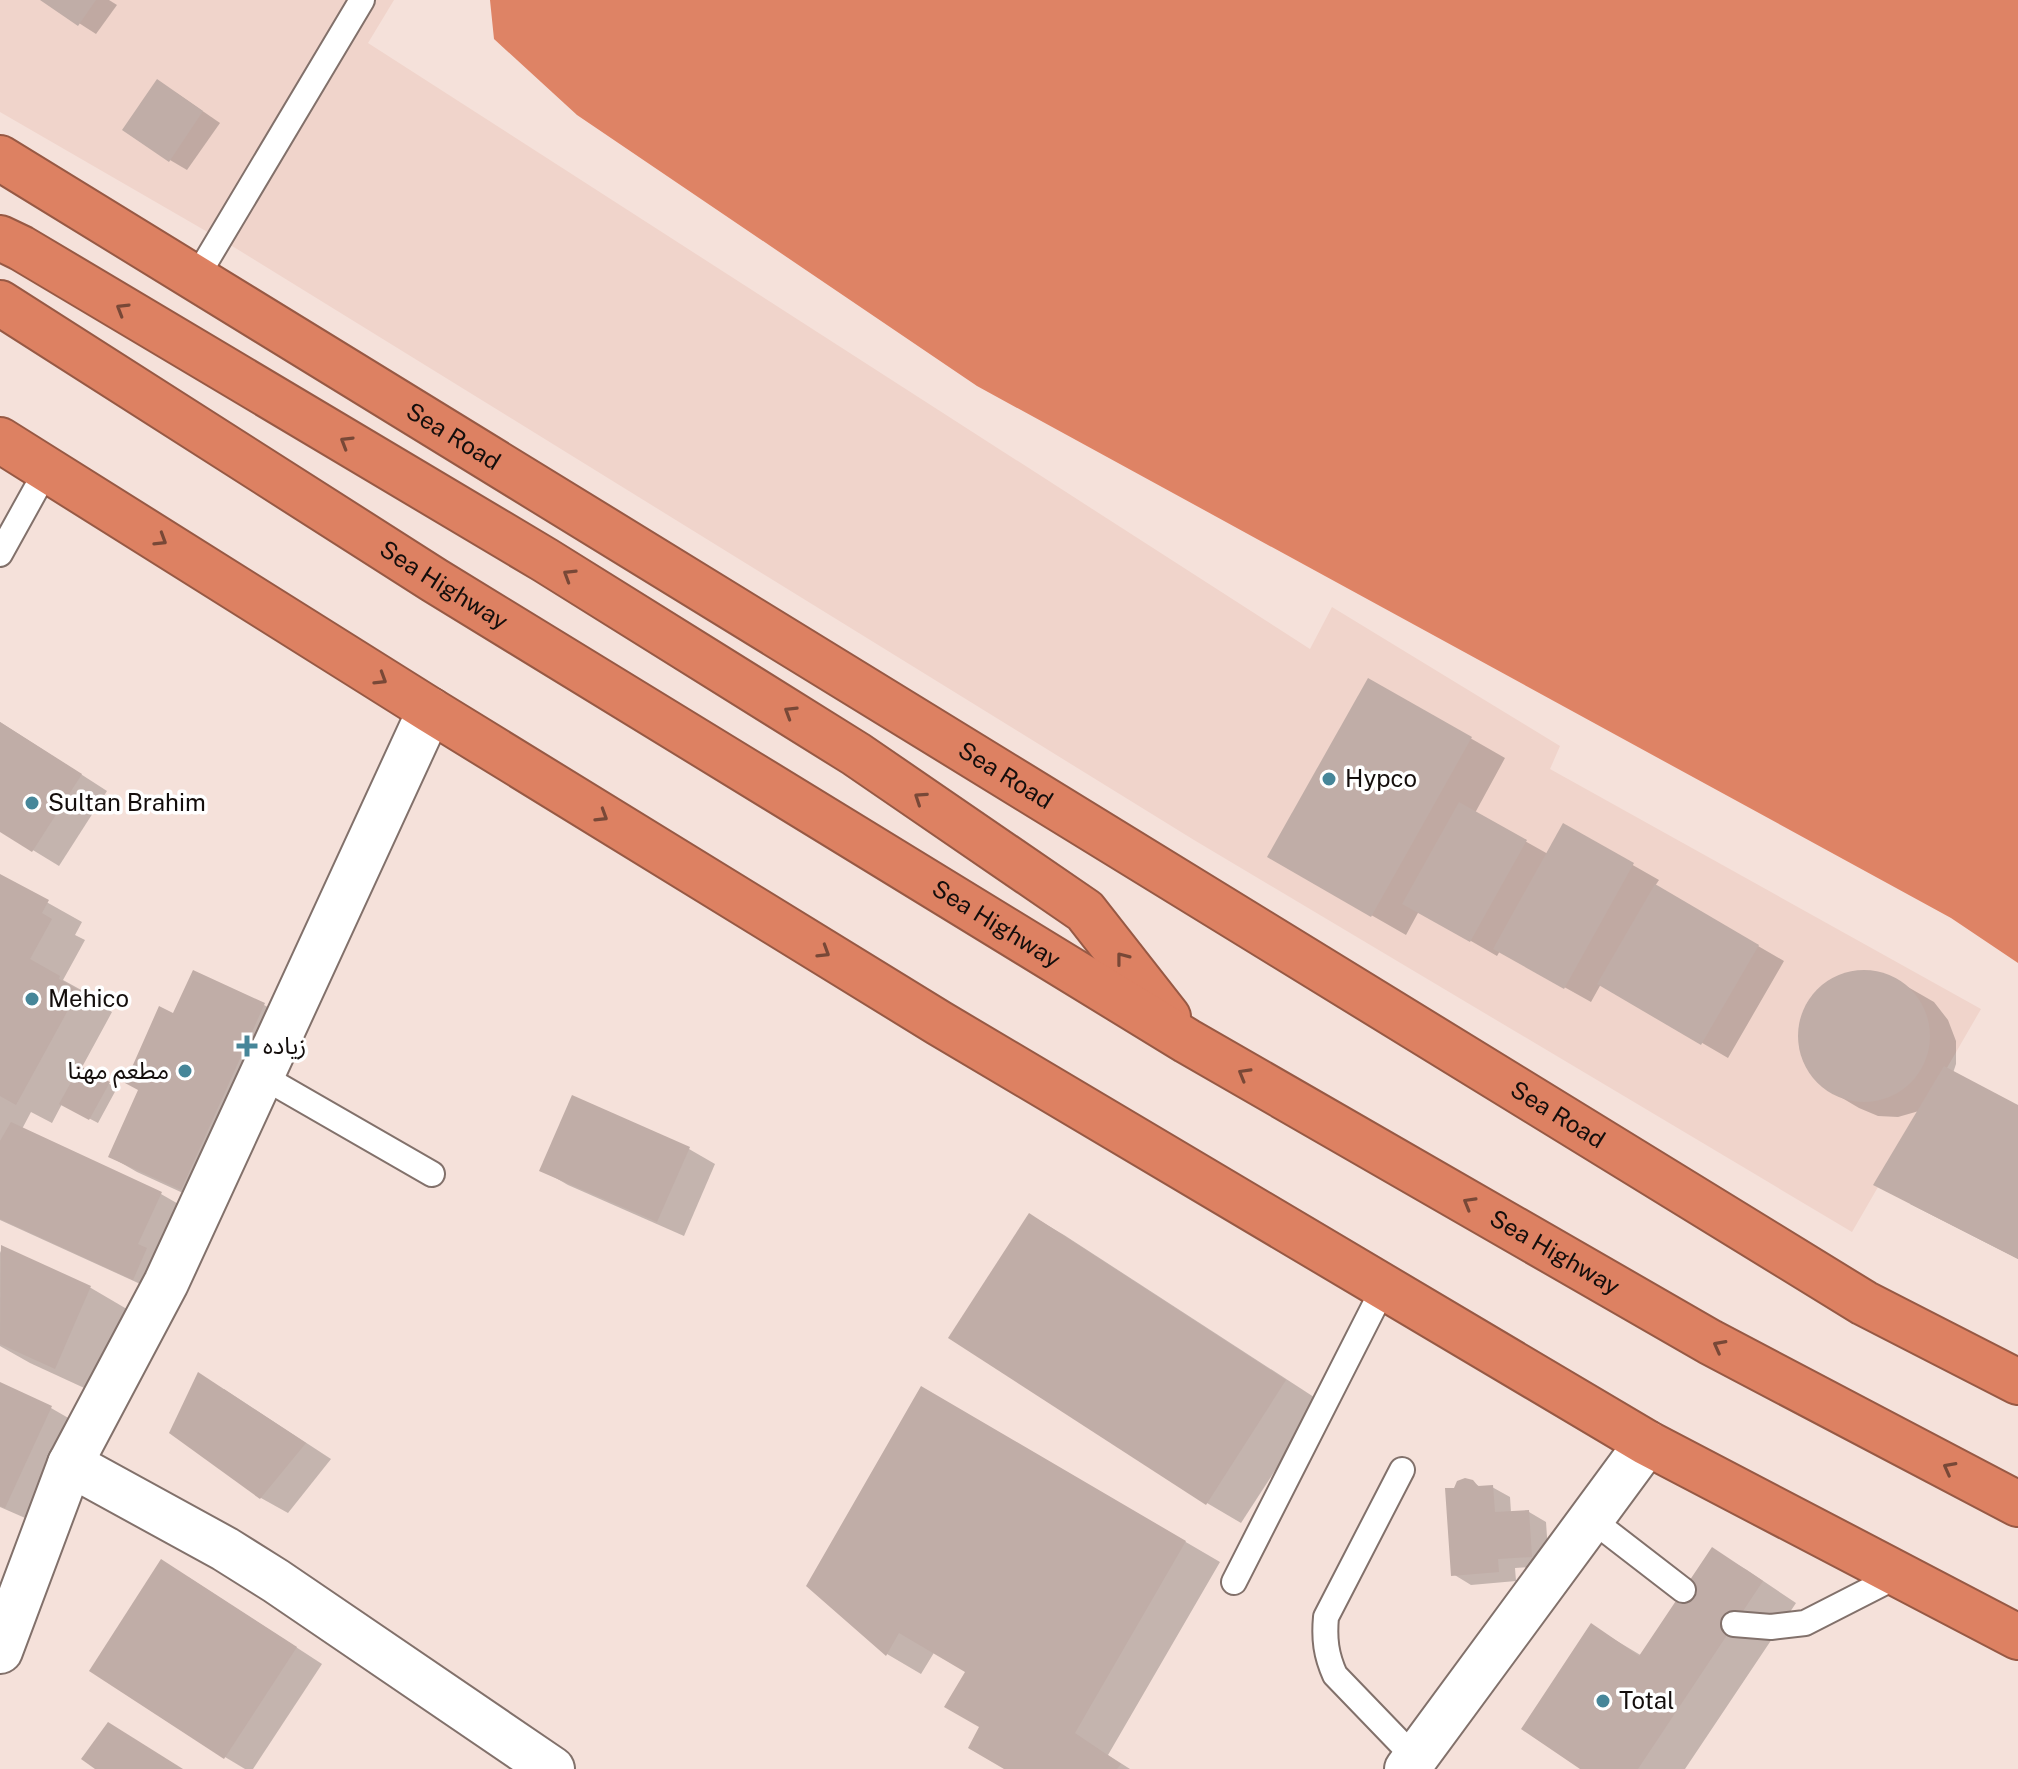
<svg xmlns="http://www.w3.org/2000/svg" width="2018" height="1769" viewBox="0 0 2018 1769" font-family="'Public Sans','Noto Sans Arabic',sans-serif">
<rect width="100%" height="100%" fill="#f5e1da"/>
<path fill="#f0d4cb" d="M 0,0 L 394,0 L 368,43 L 1310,649 L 1332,607 L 1560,746 L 1550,769 L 1981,1009 L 1852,1232 L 1194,840 L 237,249 L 0,112 Z"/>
<path fill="#de8365" d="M 490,0 L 2018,0 L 2018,963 L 1951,918 L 977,386 L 577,115 L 494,39 Z"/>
<g fill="#0003">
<path d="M 43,0 L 109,0 L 117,5 L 96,34 Z"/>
<path d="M 175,92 L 220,123 L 187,170 L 170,160 Z"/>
<path d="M 1369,680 L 1505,758 L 1475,813 L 1548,854 L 1564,826 L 1659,880 L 1655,886 L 1784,961 L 1728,1058 L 1601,984 L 1591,1002 L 1500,951 L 1497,956 L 1419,911 L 1406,935 L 1270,857 Z"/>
<path d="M 0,722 L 107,791 L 59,866 L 0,830 Z"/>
<path d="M 0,876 L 82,922 L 75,935 L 85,940 L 63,980 L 94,997 L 92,1000 L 112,1012 L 81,1069 L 117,1088 L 98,1123 L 62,1104 L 52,1123 L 31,1112 L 22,1129 L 161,1194 L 187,1209 L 160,1293 L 0,1220 Z"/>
<path d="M 1865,971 L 1887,975 L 1934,1002 L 1948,1020 L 1956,1041 L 1956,1064 L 1953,1073 L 2018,1108 L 2018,1259 L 1910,1204 L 1919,1111 L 1898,1117 L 1878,1116 L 1859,1108 L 1832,1092 L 1815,1079 L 1805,1062 L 1800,1042 L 1801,1022 L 1808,1002 L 1823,986 L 1843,974 Z"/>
<path d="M 194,972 L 264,1005 L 291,1020 L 207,1204 L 137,1172 L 111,1157 Z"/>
<path d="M 689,1149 L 715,1164 L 684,1236 L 568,1185 L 542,1170 Z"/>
<path d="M 1030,1215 L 1064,1235 L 1320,1401 L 1241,1523 L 1207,1503 Z"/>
<path d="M 2,1248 L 91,1288 L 154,1325 L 119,1404 L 30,1363 L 0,1346 L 0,1253 Z"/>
<path d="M 0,1385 L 51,1408 L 77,1423 L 32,1521 L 0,1507 Z"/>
<path d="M 922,1388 L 1220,1562 L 1108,1755 L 1130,1769 L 1008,1769 L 982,1726 L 968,1671 L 935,1651 L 921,1674 L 887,1654 Z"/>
<path d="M 224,1389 L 331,1459 L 288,1513 L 261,1498 L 172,1432 Z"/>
<path d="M 1472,1482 L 1482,1488 L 1492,1487 L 1510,1497 L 1511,1513 L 1529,1512 L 1546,1522 L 1549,1566 L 1515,1568 L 1516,1581 L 1471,1585 L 1453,1574 L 1455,1490 Z"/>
<path d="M 1712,1550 L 1747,1570 L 1796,1603 L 1685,1769 L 1584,1769 L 1592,1626 L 1642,1656 Z"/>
<path d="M 188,1577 L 322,1664 L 253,1769 L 245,1769 L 225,1757 Z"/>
</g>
<g fill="#c0ada7">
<path d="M 40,0 L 96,0 L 78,26 Z"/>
<path d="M 157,79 L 203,111 L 169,162 L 122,130 Z"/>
<path d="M 1368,678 L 1472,737 L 1371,917 L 1267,857 Z"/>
<path d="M 0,722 L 82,774 L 32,852 L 0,832 Z"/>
<path d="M 1459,802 L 1527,840 L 1470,942 L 1402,904 Z"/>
<path d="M 1563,823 L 1634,863 L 1564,989 L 1493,949 Z"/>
<path d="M 0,874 L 49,900 L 42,913 L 52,919 L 30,959 L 60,976 L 59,979 L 79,990 L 16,1105 L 0,1096 Z"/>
<path d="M 1655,884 L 1759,945 L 1701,1045 L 1597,984 Z"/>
<circle cx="1864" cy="1036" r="66"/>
<path d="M 193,970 L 265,1003 L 181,1190 L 108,1157 L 138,1090 L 125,1083 L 159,1006 L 173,1013 Z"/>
<path d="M 80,1066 L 110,1082 L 89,1120 L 59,1104 Z"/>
<path d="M 1944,1066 L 2018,1105 L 2018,1259 L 1873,1185 Z"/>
<path d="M 572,1095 L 690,1147 L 657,1222 L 539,1171 Z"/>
<path d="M 11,1122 L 162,1192 L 138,1244 L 147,1248 L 133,1280 L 0,1219 L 0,1141 Z"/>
<path d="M 1029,1213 L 1286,1380 L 1206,1505 L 948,1338 Z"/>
<path d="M 1,1245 L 91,1286 L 55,1369 L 0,1344 Z"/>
<path d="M 198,1372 L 306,1443 L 260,1499 L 169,1433 Z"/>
<path d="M 0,1382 L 52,1406 L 5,1508 L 0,1506 Z"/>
<path d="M 921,1386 L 1186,1541 L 1075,1733 L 1121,1764 L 1117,1769 L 1004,1769 L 968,1748 L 979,1727 L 944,1707 L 965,1672 L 899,1633 L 886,1656 L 806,1586 Z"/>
<path d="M 1465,1478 L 1473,1480 L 1478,1486 L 1493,1485 L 1495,1512 L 1529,1510 L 1532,1557 L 1498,1559 L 1499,1572 L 1451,1576 L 1445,1488 L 1454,1488 L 1457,1481 Z"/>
<path d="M 1712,1547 L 1763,1581 L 1638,1769 L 1580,1769 L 1521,1729 L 1591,1623 L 1639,1656 Z"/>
<path d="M 161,1559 L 297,1647 L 224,1759 L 89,1671 Z"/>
<path d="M 108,1722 L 183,1769 L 95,1769 L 81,1759 Z"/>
</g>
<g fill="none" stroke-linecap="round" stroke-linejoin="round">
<defs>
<g id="lane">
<path d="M 196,278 L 362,0"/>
<path d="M 0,554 L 36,489"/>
<path d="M 260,1075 L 432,1174"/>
<path d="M 1402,1470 L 1326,1617 C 1324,1639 1326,1655 1335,1675 L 1416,1759"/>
<path d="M 1591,1519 L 1683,1590"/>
<path d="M 1234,1582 L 1384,1287"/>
<path d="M 1734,1624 L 1771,1627 L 1805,1623 L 1899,1575"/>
</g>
<g id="street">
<path d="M 70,1464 L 225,1549 L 276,1581 L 552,1769"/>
<path d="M 0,1651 L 70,1464 L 166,1283 L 430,710"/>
<path d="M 1407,1769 L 1647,1443"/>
</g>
<g id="highway">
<path id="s1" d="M 0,158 L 1864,1303 L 2018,1382"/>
<path d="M 0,238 L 21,248 L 545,560 L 856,754 L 1085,911 L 1168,1017"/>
<path id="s2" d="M 0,303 L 434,580 L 1187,1041 L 1710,1342 L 2018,1504"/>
<path d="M 0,440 L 430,710 L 939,1023 L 1647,1443 L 2018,1637"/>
</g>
</defs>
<use href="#lane" stroke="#82716b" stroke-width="28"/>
<use href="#street" stroke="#82716b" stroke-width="48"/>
<use href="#highway" stroke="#975944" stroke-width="48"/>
<use href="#lane" stroke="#fff" stroke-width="24"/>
<use href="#street" stroke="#fff" stroke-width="44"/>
<use href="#highway" stroke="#dd8162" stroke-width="44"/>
</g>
<defs><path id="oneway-chevron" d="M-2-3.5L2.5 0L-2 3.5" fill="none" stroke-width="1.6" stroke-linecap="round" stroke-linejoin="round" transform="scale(2)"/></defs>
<g stroke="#784837">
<use href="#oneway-chevron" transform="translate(122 309) rotate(-149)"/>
<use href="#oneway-chevron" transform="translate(346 442) rotate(-149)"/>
<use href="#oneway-chevron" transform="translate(161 540) rotate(32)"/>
<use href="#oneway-chevron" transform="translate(569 575) rotate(-148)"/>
<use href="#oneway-chevron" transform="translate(381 679) rotate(32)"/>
<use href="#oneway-chevron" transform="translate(790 712) rotate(-148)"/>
<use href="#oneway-chevron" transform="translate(920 798) rotate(-146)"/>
<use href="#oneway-chevron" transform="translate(602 816) rotate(32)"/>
<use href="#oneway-chevron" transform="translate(824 952) rotate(32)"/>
<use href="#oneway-chevron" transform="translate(1122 958) rotate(-128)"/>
<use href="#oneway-chevron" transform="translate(1244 1074) rotate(-150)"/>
<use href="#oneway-chevron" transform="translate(1469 1203) rotate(-150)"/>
<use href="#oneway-chevron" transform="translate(1719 1346) rotate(-152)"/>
<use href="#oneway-chevron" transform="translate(1949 1468) rotate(-152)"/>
</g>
<g fill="#468699" stroke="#fff" stroke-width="3">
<circle cx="1329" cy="779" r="8"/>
<circle cx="32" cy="803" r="8"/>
<circle cx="32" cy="999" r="8"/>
<path d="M243 1034h8v8h8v8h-8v8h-8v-8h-8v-8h8z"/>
<circle cx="185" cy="1071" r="8"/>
<circle cx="1603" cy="1701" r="8"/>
</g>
<g text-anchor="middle" stroke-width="7" stroke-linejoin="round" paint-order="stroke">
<g font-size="24" fill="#140e0c" stroke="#fff">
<text dy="8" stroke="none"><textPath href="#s1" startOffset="532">Sea Road</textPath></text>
<text dy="8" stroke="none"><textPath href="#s2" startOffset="526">Sea Highway</textPath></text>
<text dy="8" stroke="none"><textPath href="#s1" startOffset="1180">Sea Road</textPath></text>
<text dy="8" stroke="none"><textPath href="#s2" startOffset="1174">Sea Highway</textPath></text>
<text dy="8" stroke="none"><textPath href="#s1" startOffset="1828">Sea Road</textPath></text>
<text dy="8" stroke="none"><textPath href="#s2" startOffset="1822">Sea Highway</textPath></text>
</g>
<g font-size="24" fill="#140e0c" stroke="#fff" text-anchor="start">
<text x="1345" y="787">Hypco</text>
<text x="48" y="811">Sultan Brahim</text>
<text x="48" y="1007">Mehico</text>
<text x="263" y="1054">زياده</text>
<text x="169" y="1079" text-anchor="end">مطعم مهنا</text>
<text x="1619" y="1709">Total</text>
</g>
</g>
</svg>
